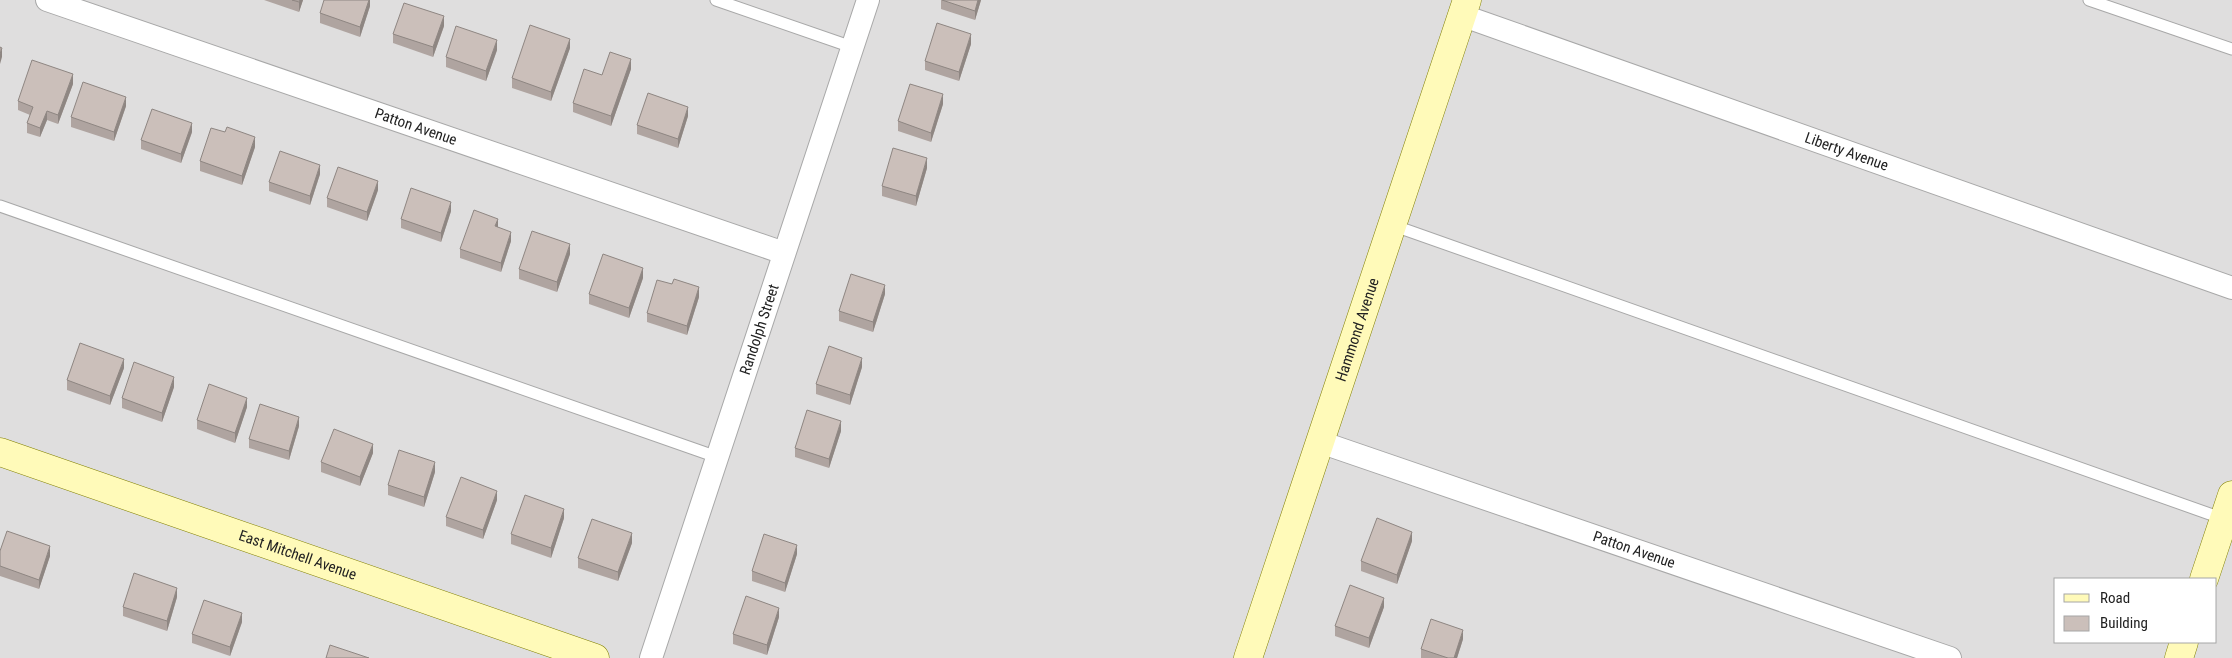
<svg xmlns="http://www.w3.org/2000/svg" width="2232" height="658" viewBox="0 0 2232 658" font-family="'Roboto Condensed',sans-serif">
<rect width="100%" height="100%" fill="#f2ede7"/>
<path fill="#dfdede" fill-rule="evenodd" d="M 0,0 L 2232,0 L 2232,658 L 0,658 ZM 2056,579 L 2216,579 L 2216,642 L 2056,642 Z"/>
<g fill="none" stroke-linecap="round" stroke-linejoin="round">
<defs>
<g id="lane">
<path d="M 716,0 L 852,47"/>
<path d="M 2089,0 L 2232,49"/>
<path d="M 0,206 L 717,457"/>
<path d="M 1392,225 L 2224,519"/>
</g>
<g id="street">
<path id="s1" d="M 47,0 L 784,253"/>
<path id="s2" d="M 1461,15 L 2232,288"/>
<path id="s3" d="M 1320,442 L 1950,658"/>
<path id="s4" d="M 651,658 L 868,0"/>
</g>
<g id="secondary">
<path id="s5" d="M 0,452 L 595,658"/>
<path d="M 2204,579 L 2232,495"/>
<path id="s6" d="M 1248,658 L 1467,0"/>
<path d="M 2179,658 L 2184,642"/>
</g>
</defs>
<use href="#lane" stroke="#a8a8a8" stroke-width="13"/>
<use href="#street" stroke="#a8a8a8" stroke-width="24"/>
<use href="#secondary" stroke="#807f00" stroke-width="29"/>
<use href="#lane" stroke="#fff" stroke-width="11"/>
<use href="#street" stroke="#fff" stroke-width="22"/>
<use href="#secondary" stroke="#fffab9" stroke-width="28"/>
</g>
<g fill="#afa4a0">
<path d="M 264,0 L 303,0 L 299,12 Z"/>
<path d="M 370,0 L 370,6 L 360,37 L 320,23 L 320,13 Z"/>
<path d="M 941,0 L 981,0 L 975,20 L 941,9 Z"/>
<path d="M 444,26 L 433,57 L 393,43 L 393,34 Z"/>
<path d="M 971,44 L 959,81 L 925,70 L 925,61 Z"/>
<path d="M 570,48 L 551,101 L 512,88 L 512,78 Z"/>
<path d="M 497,50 L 486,81 L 446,67 L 446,57 Z"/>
<path d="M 631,69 L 611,126 L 573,112 L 573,103 L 602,75 Z"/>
<path d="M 73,84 L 58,124 L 47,120 L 40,137 L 27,133 L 27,123 L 30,115 L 18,110 L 18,101 Z"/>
<path d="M 943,104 L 931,142 L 898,131 L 898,121 Z"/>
<path d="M 126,106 L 114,141 L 71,127 L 71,117 Z"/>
<path d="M 688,116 L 678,148 L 637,134 L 637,125 Z"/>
<path d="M 192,132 L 181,163 L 141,149 L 141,140 Z"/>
<path d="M 255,147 L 242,185 L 200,171 L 200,161 Z"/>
<path d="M 927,168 L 916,206 L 882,196 L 882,186 Z"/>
<path d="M 320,174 L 310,205 L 269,191 L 269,182 Z"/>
<path d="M 378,190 L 367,221 L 327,207 L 327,198 Z"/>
<path d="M 451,211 L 441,242 L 401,228 L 401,219 Z"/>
<path d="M 498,227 L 511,241 L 501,272 L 460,258 L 460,249 Z"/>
<path d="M 570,254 L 557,292 L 519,279 L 519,269 Z"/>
<path d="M 643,278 L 629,318 L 589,304 L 589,294 Z"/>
<path d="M 885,294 L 873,332 L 839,321 L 839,311 Z"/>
<path d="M 699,297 L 687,335 L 647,322 L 647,313 Z"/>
<path d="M 862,367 L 850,405 L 816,394 L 816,384 Z"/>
<path d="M 124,368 L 110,405 L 67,390 L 67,380 Z"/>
<path d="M 174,387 L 162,422 L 122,408 L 122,398 Z"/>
<path d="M 247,407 L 235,443 L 197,429 L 197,420 Z"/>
<path d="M 299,426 L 289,460 L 249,448 L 249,439 Z"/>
<path d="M 841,431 L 829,468 L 795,457 L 795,448 Z"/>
<path d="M 373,453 L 360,486 L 321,472 L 321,462 Z"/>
<path d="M 435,472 L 424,507 L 388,495 L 388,485 Z"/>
<path d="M 497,500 L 483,539 L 446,526 L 446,517 Z"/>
<path d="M 564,518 L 551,558 L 511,544 L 511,534 Z"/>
<path d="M 1412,541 L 1397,584 L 1361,571 L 1361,561 Z"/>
<path d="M 632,543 L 618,581 L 578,568 L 578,558 Z"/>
<path d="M 0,551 L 50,556 L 39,589 L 0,576 Z"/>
<path d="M 797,554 L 785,592 L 752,581 L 752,571 Z"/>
<path d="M 177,597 L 167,631 L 123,616 L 123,607 Z"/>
<path d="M 1384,607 L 1369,648 L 1335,636 L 1335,626 Z"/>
<path d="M 779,617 L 767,655 L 733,644 L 733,634 Z"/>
<path d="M 242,622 L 230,656 L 192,643 L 192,634 Z"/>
<path d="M 1463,639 L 1457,658 L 1421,658 L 1421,649 Z"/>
</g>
<g fill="#8e8682">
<path d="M 300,0 L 303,0 L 299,12 L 299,2 Z"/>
<path d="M 369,0 L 370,0 L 370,6 L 360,37 L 360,27 Z"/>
<path d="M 978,0 L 981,0 L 975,20 L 975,11 Z"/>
<path d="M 444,16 L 444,26 L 433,57 L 433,47 Z"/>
<path d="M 971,34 L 971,44 L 959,81 L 959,72 Z"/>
<path d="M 570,39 L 570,48 L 551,101 L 551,92 Z"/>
<path d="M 497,40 L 497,50 L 486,81 L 486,71 Z"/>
<path d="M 2,48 L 2,57 L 0,64 L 0,54 Z"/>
<path d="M 631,59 L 631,69 L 611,126 L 611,116 Z"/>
<path d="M 73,74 L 73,84 L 58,124 L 58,115 Z"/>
<path d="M 943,94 L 943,104 L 931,142 L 931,133 Z"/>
<path d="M 126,97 L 126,106 L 114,141 L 114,132 Z"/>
<path d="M 688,107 L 688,116 L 678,148 L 678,139 Z"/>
<path d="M 47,111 L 47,120 L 40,137 L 40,128 Z"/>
<path d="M 192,123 L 192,132 L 181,163 L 181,154 Z"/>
<path d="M 255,137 L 255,147 L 242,185 L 242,176 Z"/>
<path d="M 927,158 L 927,168 L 916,206 L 916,196 Z"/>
<path d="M 320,165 L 320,174 L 310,205 L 310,196 Z"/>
<path d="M 378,181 L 378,190 L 367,221 L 367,212 Z"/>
<path d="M 451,202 L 451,211 L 441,242 L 441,233 Z"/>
<path d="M 498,219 L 498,228 L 495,226 Z"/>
<path d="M 511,232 L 511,241 L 501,272 L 501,263 Z"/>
<path d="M 570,244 L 570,254 L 557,292 L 557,282 Z"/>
<path d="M 643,268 L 643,278 L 629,318 L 629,308 Z"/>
<path d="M 885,285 L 885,294 L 873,332 L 873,322 Z"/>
<path d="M 699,287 L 699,297 L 687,335 L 687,326 Z"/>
<path d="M 862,358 L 862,367 L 850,405 L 850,395 Z"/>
<path d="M 124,359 L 124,368 L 110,405 L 110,396 Z"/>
<path d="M 174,377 L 174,387 L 162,422 L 162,413 Z"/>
<path d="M 247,398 L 247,407 L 235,443 L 235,433 Z"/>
<path d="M 299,417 L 299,426 L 289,460 L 289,451 Z"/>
<path d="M 841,421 L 841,431 L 829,468 L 829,459 Z"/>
<path d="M 373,444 L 373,453 L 360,486 L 360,477 Z"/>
<path d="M 435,462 L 435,472 L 424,507 L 424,497 Z"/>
<path d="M 497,491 L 497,500 L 483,539 L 483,530 Z"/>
<path d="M 564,509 L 564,518 L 551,558 L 551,548 Z"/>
<path d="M 1412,532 L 1412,541 L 1397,584 L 1397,575 Z"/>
<path d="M 632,533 L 632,543 L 618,581 L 618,572 Z"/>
<path d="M 797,545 L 797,554 L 785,592 L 785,583 Z"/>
<path d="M 50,546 L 50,556 L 39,589 L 39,580 Z"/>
<path d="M 177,588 L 177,597 L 167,631 L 167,621 Z"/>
<path d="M 1384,598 L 1384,607 L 1369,648 L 1369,638 Z"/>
<path d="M 779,608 L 779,617 L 767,655 L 767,645 Z"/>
<path d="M 242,613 L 242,622 L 230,656 L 230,647 Z"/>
<path d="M 1463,630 L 1463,639 L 1457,658 L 1454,658 Z"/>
</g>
<g fill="#cbbfba" stroke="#8e8682">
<path d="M 292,0 L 300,0 L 299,2 Z"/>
<path d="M 324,0 L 369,0 L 360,27 L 320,13 Z"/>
<path d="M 942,0 L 978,0 L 975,11 Z"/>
<path d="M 404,3 L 444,16 L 433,47 L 393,34 Z"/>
<path d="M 937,23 L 971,34 L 959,72 L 925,61 Z"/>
<path d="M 530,25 L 570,39 L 551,92 L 512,78 Z"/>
<path d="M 456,26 L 497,40 L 486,71 L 446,57 Z"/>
<path d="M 0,47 L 2,48 L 0,54 Z"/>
<path d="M 610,52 L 631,59 L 611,116 L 573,103 L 584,69 L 602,75 Z"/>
<path d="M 32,60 L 73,74 L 58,115 L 47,111 L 40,128 L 27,123 L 33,107 L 18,101 Z"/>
<path d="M 83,82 L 126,97 L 114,132 L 71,117 Z"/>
<path d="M 910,84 L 943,94 L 931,133 L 898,121 Z"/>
<path d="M 648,93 L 688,107 L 678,139 L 637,125 Z"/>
<path d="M 152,109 L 192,123 L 181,154 L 141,140 Z"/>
<path d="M 227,127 L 255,137 L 242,176 L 200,161 L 211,128 L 225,132 Z"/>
<path d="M 893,148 L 927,158 L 916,196 L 882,186 Z"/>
<path d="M 280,151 L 320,165 L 310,196 L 269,182 Z"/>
<path d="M 338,167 L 378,181 L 367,212 L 327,198 Z"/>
<path d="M 411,188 L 451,202 L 441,233 L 401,219 Z"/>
<path d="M 474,210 L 498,219 L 495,226 L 511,232 L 501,263 L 460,249 Z"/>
<path d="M 532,231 L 570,244 L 557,282 L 519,269 Z"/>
<path d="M 603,254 L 643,268 L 629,308 L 589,294 Z"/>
<path d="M 851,274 L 885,285 L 873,322 L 839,311 Z"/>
<path d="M 674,279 L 699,287 L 687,326 L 647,313 L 657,280 L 672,284 Z"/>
<path d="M 80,343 L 124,359 L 110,396 L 67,380 Z"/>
<path d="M 829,346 L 862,358 L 850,395 L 816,384 Z"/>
<path d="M 134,362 L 174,377 L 162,413 L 122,398 Z"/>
<path d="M 209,384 L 247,398 L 235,433 L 197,420 Z"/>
<path d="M 260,404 L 299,417 L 289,451 L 249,439 Z"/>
<path d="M 807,410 L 841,421 L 829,459 L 795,448 Z"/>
<path d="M 334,429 L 373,444 L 360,477 L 321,462 Z"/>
<path d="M 399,450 L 435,462 L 424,497 L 388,485 Z"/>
<path d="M 461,477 L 497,491 L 483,530 L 446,517 Z"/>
<path d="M 525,495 L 564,509 L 551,548 L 511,534 Z"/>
<path d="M 1377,518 L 1412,532 L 1397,575 L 1361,561 Z"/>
<path d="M 592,519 L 632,533 L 618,572 L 578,558 Z"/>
<path d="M 7,531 L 50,546 L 39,580 L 0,566 L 0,551 Z"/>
<path d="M 764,534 L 797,545 L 785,583 L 752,571 Z"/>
<path d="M 134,573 L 177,588 L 167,621 L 123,607 Z"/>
<path d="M 1350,585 L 1384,598 L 1369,638 L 1335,626 Z"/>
<path d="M 746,596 L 779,608 L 767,645 L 733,634 Z"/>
<path d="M 204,600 L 242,613 L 230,647 L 192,634 Z"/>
<path d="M 1431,619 L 1463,630 L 1454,658 L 1448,658 L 1421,649 Z"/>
<path d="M 330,645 L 369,658 L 326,658 Z"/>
</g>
<g text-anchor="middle" stroke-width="4.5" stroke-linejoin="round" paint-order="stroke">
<g font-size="15" fill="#212121" stroke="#fff">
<text dy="5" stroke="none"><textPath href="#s1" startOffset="390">Patton Avenue</textPath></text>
<text dy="5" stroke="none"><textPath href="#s2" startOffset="409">Liberty Avenue</textPath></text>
<text dy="5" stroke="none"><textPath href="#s4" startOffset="346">Randolph Street</textPath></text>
<text dy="5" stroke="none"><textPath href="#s6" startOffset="346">Hammond Avenue</textPath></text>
<text dy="5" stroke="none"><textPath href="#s3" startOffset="332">Patton Avenue</textPath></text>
<text dy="5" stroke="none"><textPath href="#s5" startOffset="315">East Mitchell Avenue</textPath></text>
</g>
</g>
<rect x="2054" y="578" width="162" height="65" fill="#ffffff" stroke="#a6a6a6"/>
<rect x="2064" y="594" width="25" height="8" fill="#fffab9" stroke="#a6a6a6"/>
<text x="2100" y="603" font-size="15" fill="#212121">Road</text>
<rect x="2064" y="616" width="25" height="15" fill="#cbbfba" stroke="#a6a6a6"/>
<text x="2100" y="628" font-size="15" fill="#212121">Building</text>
</svg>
